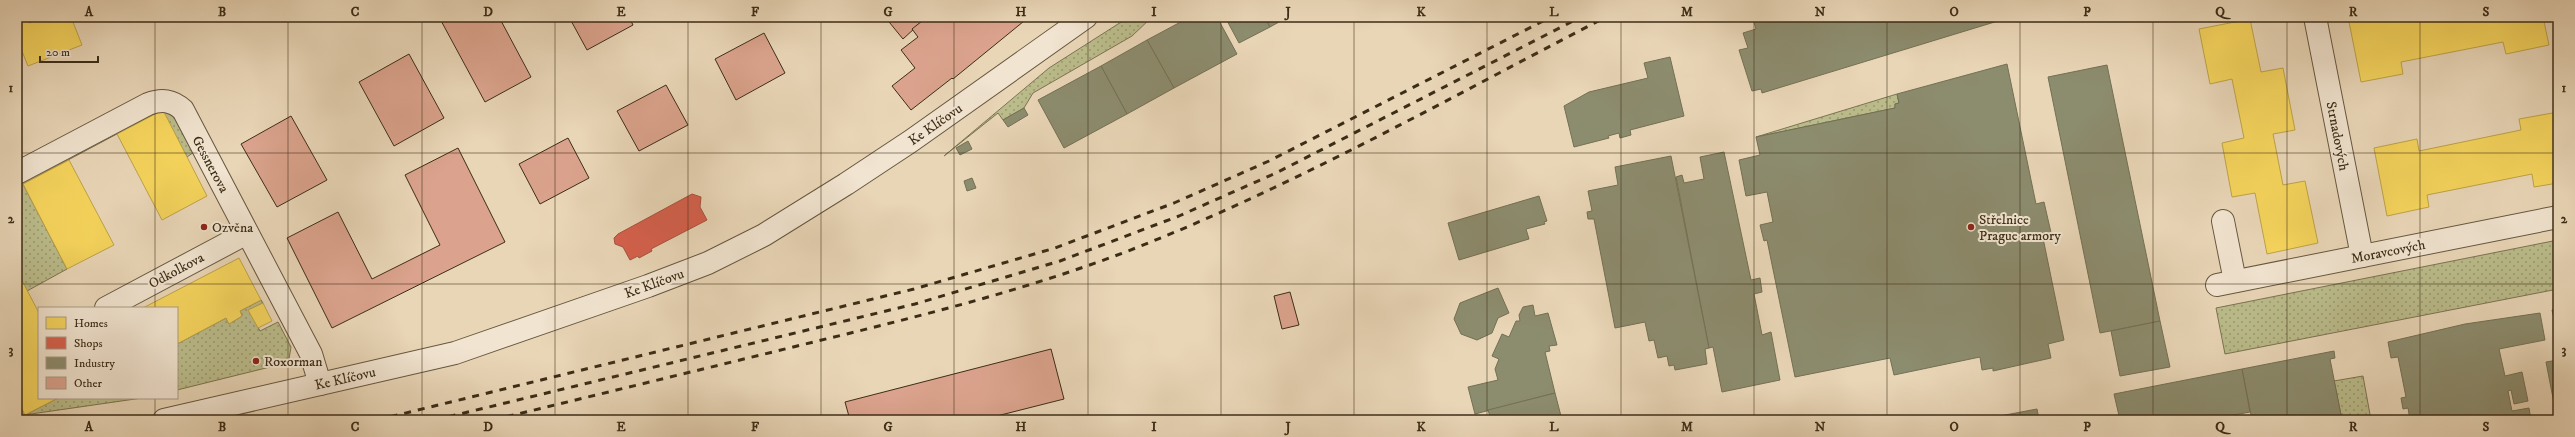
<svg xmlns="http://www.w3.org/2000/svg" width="2575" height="437" viewBox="0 0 2575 437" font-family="'IM FELL DW Pica',serif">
<defs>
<pattern id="grass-dots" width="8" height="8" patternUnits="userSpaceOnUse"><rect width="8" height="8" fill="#bbbc8b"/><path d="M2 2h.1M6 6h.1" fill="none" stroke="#999971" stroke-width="1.8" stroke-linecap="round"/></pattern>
</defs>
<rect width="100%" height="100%" fill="#e9d6b7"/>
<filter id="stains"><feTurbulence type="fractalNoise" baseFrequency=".005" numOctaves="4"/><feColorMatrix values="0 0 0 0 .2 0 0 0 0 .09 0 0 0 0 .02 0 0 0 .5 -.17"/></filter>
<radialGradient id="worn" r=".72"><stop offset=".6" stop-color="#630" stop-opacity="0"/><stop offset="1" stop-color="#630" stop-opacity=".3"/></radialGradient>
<g fill="url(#grass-dots)" stroke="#7c7451">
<path d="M 1129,17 L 1152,17 L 1132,36 L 1033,93 L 1024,108 L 1003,120 L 998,113 L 944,156 L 1049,68 Z"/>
<path d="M 1897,94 L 1899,103 L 1895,104 L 1895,108 L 1756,137 Z"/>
<path d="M 149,108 L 170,108 L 194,152 L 187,157 L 162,110 L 23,184 L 67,269 L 27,291 L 17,271 L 17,179 Z"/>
<path d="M 2558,240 L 2558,289 L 2225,354 L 2216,308 Z"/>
<path d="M 261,300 L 263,303 L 249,310 L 260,331 L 278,322 L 291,347 L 289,359 L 274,366 L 177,390 L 177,344 L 226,318 L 229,324 L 242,316 L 240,311 Z"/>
<path d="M 2363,376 L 2371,420 L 2342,420 L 2334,381 Z"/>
<path d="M 58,398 L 142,398 L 17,416 L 17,399 L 25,415 Z"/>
</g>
<g fill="#f6d55c" stroke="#bea347">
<path d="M 17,17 L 27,17 L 29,23 L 46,17 L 71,17 L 82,45 L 28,66 L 17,39 Z"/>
<path d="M 2348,17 L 2543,17 L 2549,45 L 2506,54 L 2503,42 L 2401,62 L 2403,74 L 2361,82 Z"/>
<path d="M 2250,19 L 2261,72 L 2283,68 L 2295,130 L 2273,134 L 2283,185 L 2305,181 L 2318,243 L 2267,254 L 2255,193 L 2232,197 L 2222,143 L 2244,138 L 2232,79 L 2210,84 L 2199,29 Z"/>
<path d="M 163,110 L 207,196 L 162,220 L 117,134 Z"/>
<path d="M 2558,112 L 2558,183 L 2534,187 L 2532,174 L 2427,195 L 2429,207 L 2387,216 L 2374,148 L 2417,139 L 2419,151 L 2521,130 L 2519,119 Z"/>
<path d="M 69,160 L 114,245 L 67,269 L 23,184 Z"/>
<path d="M 239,258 L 261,300 L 240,311 L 242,316 L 229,324 L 226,318 L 177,344 L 177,308 L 143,308 Z"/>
<path d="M 17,271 L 39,313 L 39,398 L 58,398 L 25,415 L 17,399 Z"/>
<path d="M 263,303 L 272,321 L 258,328 L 248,310 Z"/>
</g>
<path fill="#d6604d" stroke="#a8513d" d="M 692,194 L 701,197 L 700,207 L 707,220 L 651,249 L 652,251 L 639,258 L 638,256 L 630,260 L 623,247 L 615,244 L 614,238 L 618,234 Z"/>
<g fill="#8c8c6e" stroke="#747054">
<path d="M 1190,17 L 1217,17 L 1237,54 L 1174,88 L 1147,40 Z"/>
<path d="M 1225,17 L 1265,17 L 1270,27 L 1239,43 Z"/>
<path d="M 1265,17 L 1288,17 L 1270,27 Z"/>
<path d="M 1757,17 L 2011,17 L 1762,93 L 1761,89 L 1752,91 L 1739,50 L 1748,48 L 1743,33 L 1756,29 L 1753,19 Z"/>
<path d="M 1147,40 L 1174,88 L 1127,114 L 1101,66 Z"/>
<path d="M 1670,57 L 1684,116 L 1630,130 L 1631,135 L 1620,138 L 1619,133 L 1608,136 L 1609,138 L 1574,147 L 1564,106 L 1589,92 L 1648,78 L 1644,63 Z"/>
<path d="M 2007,64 L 2036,204 L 2044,202 L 2052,237 L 2043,238 L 2064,340 L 2048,344 L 2051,358 L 1993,371 L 1993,368 L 1982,370 L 1980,357 L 1894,375 L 1890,358 L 1795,377 L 1767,240 L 1764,241 L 1760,225 L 1773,222 L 1767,192 L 1746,196 L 1739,160 L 1760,155 L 1756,137 L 1895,108 L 1895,104 L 1899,103 L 1897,94 Z"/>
<path d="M 2107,65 L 2160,321 L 2100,333 L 2048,77 Z"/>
<path d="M 1101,66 L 1127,114 L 1064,148 L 1038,100 Z"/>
<path d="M 1024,108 L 1028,115 L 1008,127 L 1003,120 Z"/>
<path d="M 968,141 L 972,149 L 960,155 L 956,148 Z"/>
<path d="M 1724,152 L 1751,280 L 1760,278 L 1762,292 L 1754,294 L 1762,335 L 1771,332 L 1780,380 L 1722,392 L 1713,347 L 1709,348 L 1676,177 L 1682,175 L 1684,183 L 1704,179 L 1700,157 Z"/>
<path d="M 1671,156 L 1709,348 L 1705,349 L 1707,364 L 1675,370 L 1674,365 L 1669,366 L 1667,356 L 1658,358 L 1654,340 L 1649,341 L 1645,322 L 1615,328 L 1594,219 L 1588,219 L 1587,212 L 1592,211 L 1588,191 L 1618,185 L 1615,167 Z"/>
<path d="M 972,178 L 976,188 L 967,191 L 964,181 Z"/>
<path d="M 1539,196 L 1547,221 L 1544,222 L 1545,224 L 1526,229 L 1529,239 L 1459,260 L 1448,223 Z"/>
<path d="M 1498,288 L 1509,313 L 1498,318 L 1492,333 L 1477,340 L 1461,334 L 1454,319 L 1460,303 Z"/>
<path d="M 1533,305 L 1535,316 L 1548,313 L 1557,345 L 1549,346 L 1550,351 L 1545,352 L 1555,393 L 1475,414 L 1468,387 L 1498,380 L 1495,369 L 1499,359 L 1492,356 L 1502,334 L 1509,337 L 1516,321 L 1520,321 L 1519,315 L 1523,307 Z"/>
<path d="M 2558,308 L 2558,336 L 2552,310 Z"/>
<path d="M 2540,313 L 2545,340 L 2499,349 L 2505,376 L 2522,372 L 2528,401 L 2514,404 L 2511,390 L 2508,391 L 2512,411 L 2529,408 L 2531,420 L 2410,420 L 2408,408 L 2403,409 L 2401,398 L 2406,397 L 2398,357 L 2391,358 L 2388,342 L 2465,324 Z"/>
<path d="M 2160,321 L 2170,367 L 2120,376 L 2111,331 Z"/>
<path d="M 2334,351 L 2335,358 L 2330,359 L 2342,420 L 2252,420 L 2242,369 Z"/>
<path d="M 2558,360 L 2558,392 L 2552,393 L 2546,362 Z"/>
<path d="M 2242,369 L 2250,412 L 2207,420 L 2120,420 L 2114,394 Z"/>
<path d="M 2558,392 L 2558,420 L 2552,393 Z"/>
<path d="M 1555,393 L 1562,420 L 1491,420 L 1488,410 Z"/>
<path d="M 2037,409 L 2039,420 L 1979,420 Z"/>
</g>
<g fill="#dba38d" stroke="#3c2d17">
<path d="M 439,17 L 499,17 L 531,77 L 485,102 Z"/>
<path d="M 569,17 L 629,17 L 633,25 L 587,50 Z"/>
<path d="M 885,17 L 927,17 L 903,39 Z"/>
<path d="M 927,17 L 1029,17 L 953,79 L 952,78 L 911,110 L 892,86 L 915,68 L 901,50 L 918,37 L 912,29 Z"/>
<path d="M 764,33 L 785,73 L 736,100 L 715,59 Z"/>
<path d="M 409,54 L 444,118 L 394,146 L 359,82 Z"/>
<path d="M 666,85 L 688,125 L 639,151 L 617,111 Z"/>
<path d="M 291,116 L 327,180 L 277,207 L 241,144 Z"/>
<path d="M 568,138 L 589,178 L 540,204 L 519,164 Z"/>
<path d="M 458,148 L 505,242 L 332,328 L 287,238 L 338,212 L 372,279 L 440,245 L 405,175 Z"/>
<path d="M 1290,292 L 1299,325 L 1282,329 L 1274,296 Z"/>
<path d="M 1051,349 L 1064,399 L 981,420 L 850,420 L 845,402 Z"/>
</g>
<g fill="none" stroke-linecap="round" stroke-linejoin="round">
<defs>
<g id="minor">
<path d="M 2315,17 L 2362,256"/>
<path d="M 17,173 L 148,104 C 162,99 172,100 183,110 L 311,354 L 320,384"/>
<path d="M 2223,221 L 2235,281"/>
<path d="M 2217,285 L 2558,217"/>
<path d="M 106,308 L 247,233"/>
<path d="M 164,420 L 455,353 L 648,286 L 708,263 L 764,235 L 846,184 L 911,141 L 1086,17"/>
</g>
</defs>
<use href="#minor" stroke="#67573f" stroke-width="24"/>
<use href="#minor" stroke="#f1e4d0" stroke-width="22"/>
<g stroke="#3c2d17" stroke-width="3" stroke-dasharray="7 7" stroke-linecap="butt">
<path d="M 377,420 L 914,289 L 1055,248 L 1174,203 L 1269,161 L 1551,17"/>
<path d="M 435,420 L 915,304 L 1060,261 L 1179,216 L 1276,173 L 1581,17"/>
<path d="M 493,420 C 592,396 691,372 789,348 C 904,320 1018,293 1128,251 C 1293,187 1449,98 1606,17"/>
</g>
</g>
<path fill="none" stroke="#3c2d17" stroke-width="1" stroke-opacity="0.55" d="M 155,17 L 155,308M 288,17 L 288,420M 422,17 L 422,420M 555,17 L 555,420M 688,17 L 688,420M 821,17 L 821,420M 954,17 L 954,420M 1088,17 L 1088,420M 1221,17 L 1221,420M 1354,17 L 1354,420M 1487,17 L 1487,420M 1621,17 L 1621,420M 1754,17 L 1754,420M 1887,17 L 1887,420M 2020,17 L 2020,420M 2153,17 L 2153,420M 2287,17 L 2287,420M 2420,17 L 2420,420M 17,153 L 2558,153M 17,284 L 2558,284M 155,398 L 155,420"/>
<g fill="#8f2418" stroke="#f1e4d0" stroke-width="1.5">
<circle cx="204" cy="227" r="4"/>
<circle cx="1971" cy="227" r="4"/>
<circle cx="256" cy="361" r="4"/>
</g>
<g text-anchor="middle" stroke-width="4" stroke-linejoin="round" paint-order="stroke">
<g font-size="14" fill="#3c2d17" stroke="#f1e4d0">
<text transform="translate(935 124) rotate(-35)" y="5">Ke Klíčovu</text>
<text transform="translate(2338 136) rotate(79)" y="5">Strnadových</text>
<text transform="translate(211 164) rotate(62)" y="5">Gessnerova</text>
<text transform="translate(2388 251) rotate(-11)" y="5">Moravcových</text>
<text transform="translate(176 270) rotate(-28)" y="5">Odkolkova</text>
<text transform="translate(654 283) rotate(-20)" y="5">Ke Klíčovu</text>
<text transform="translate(345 378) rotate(-13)" y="5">Ke Klíčovu</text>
</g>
<g font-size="14" fill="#3c2d17" stroke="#f1e4d0" text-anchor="start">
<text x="1979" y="224">Střelnice<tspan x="1979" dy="16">Prague armory</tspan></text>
<text x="212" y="232">Ozvěna</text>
<text x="264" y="366">Roxorman</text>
</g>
</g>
<rect width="2575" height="437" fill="none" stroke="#e9d6b7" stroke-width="44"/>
<rect x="38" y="307" width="140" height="92" fill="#f1e4d0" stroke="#a99b86"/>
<rect x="46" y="317" width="20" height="12" fill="#f6d55c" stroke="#a99b86"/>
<text x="74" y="327" font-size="12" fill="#3c2d17">Homes</text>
<rect x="46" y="337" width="20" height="12" fill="#d6604d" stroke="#a99b86"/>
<text x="74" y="347" font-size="12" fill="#3c2d17">Shops</text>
<rect x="46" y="357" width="20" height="12" fill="#8c8c6e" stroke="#a99b86"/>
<text x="74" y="367" font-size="12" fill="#3c2d17">Industry</text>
<rect x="46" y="377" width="20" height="12" fill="#dba38d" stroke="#a99b86"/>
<text x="74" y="387" font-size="12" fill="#3c2d17">Other</text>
<path d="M40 56v6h58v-6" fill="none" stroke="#3c2d17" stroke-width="2"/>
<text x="46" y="56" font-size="12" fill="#3c2d17" stroke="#f1e4d0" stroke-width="3" paint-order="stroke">20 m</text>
<rect x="22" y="22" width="2531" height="393" fill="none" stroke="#3c2d17" stroke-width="1.5"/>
<g font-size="13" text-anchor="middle" font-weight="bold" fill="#3c2d17">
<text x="89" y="16">A</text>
<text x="222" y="16">B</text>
<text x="355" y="16">C</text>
<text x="488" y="16">D</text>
<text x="621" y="16">E</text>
<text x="755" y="16">F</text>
<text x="888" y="16">G</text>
<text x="1021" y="16">H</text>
<text x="1154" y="16">I</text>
<text x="1288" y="16">J</text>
<text x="1421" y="16">K</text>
<text x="1554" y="16">L</text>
<text x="1687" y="16">M</text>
<text x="1820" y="16">N</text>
<text x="1954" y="16">O</text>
<text x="2087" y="16">P</text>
<text x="2220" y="16">Q</text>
<text x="2353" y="16">R</text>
<text x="2486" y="16">S</text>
<text x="11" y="92">1</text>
<text x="2564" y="92">1</text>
<text x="11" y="223">2</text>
<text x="2564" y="223">2</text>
<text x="11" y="354">3</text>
<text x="2564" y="354">3</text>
<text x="89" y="431">A</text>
<text x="222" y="431">B</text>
<text x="355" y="431">C</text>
<text x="488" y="431">D</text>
<text x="621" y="431">E</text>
<text x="755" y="431">F</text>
<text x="888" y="431">G</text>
<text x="1021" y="431">H</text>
<text x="1154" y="431">I</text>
<text x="1288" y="431">J</text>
<text x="1421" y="431">K</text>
<text x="1554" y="431">L</text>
<text x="1687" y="431">M</text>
<text x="1820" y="431">N</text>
<text x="1954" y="431">O</text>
<text x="2087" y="431">P</text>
<text x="2220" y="431">Q</text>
<text x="2353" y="431">R</text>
<text x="2486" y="431">S</text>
</g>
<rect width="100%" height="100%" filter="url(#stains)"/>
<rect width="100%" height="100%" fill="url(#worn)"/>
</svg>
